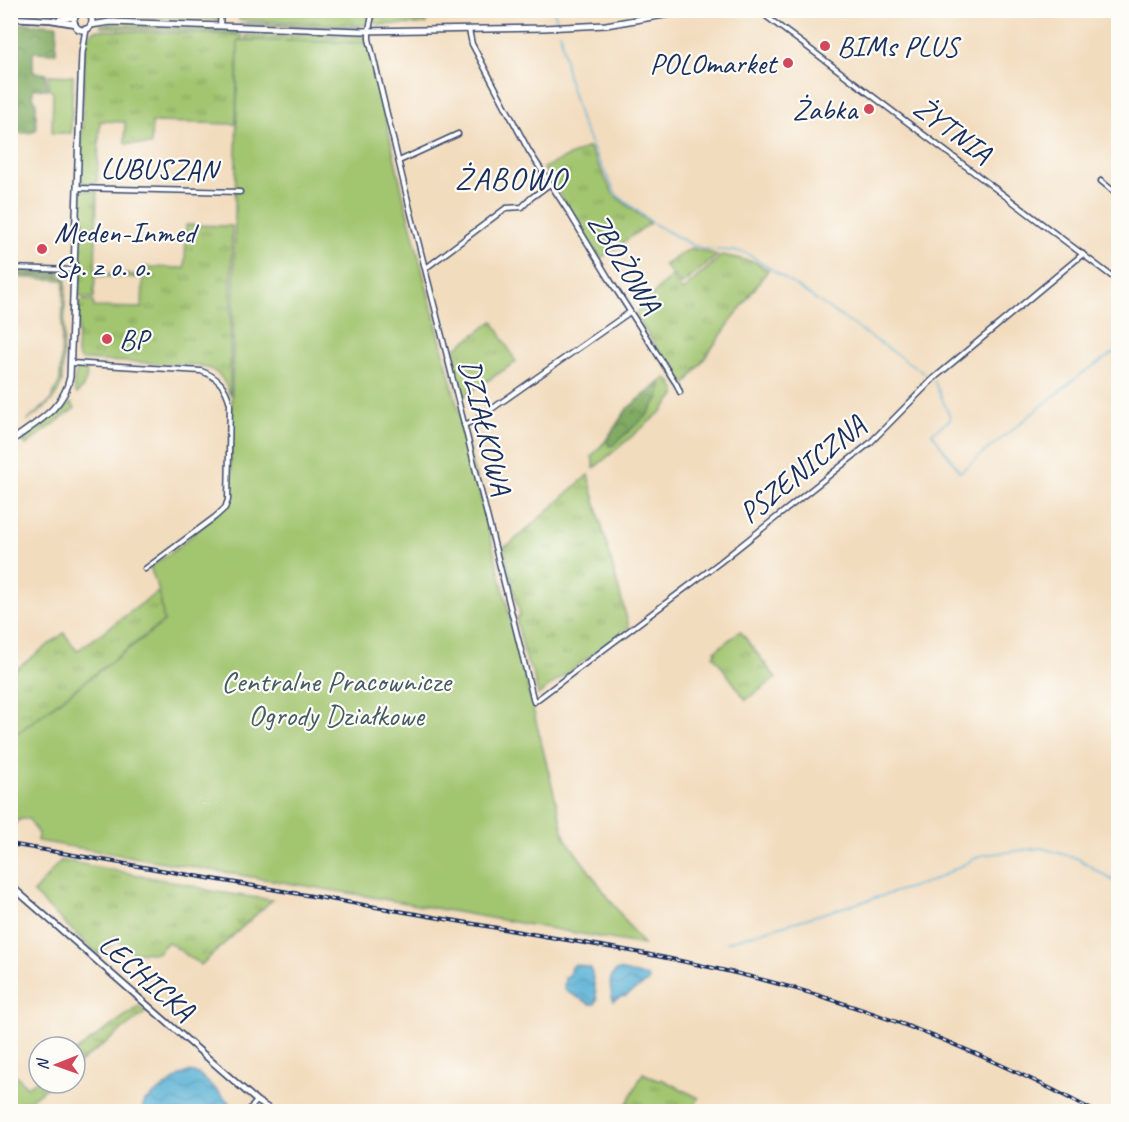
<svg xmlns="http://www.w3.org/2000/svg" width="1129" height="1122" viewBox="0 0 1129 1122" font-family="Caveat,sans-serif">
<defs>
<pattern id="grass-tufts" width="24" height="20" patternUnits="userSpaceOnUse" patternTransform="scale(1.5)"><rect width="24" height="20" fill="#a2c56f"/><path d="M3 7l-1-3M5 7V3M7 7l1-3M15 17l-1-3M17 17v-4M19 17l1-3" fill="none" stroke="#83a05e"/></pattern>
<pattern id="forest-crowns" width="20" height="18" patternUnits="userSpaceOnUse" patternTransform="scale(1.5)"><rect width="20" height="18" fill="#81aa62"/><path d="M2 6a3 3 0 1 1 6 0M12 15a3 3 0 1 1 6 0" fill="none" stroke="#698b54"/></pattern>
<pattern id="water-waves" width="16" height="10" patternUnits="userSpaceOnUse" patternTransform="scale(1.5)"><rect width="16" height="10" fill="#58b1d5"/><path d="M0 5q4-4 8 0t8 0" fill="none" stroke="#4890b0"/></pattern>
</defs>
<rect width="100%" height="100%" fill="#fdfcf7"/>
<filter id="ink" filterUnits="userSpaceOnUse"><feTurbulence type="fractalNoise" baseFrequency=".0167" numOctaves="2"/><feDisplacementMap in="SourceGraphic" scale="12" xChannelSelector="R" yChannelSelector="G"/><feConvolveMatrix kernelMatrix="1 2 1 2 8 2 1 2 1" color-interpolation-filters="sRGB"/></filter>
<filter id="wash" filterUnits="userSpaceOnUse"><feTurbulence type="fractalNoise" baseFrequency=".008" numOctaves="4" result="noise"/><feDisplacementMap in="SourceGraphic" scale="24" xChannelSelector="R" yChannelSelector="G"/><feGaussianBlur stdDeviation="1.35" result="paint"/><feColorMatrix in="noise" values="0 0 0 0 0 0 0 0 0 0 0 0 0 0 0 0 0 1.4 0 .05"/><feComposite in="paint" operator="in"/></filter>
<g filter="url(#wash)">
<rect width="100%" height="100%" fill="#f2dcbe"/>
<g fill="url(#grass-tufts)" stroke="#5e7a66" stroke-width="1.5">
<path d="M 171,10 L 219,13 L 219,20 L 97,16 L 91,11 Z"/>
<path d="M 291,11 L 370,10 L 370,11 L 366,25 L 239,20 L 239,12 L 291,12 Z"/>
<path d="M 405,11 L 426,11 L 426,24 L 377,25 L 375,21 L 373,21 L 374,15 L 403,16 Z"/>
<path d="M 248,23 L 360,27 L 361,29 L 239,25 Z"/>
<path d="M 107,24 L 237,29 L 237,33 L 101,27 L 101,25 Z"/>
<path d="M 96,30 L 242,35 L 242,40 L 238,40 L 236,124 L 152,122 L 151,145 L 125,144 L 125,122 L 100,121 L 97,183 L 80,183 L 85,42 L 85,39 L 87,39 L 91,33 Z"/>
<path d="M 301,34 L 363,36 L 367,40 L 368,40 L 368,43 L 246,40 L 246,35 L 283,36 Z"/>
<path d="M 589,147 L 614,195 L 650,223 L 600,259 L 543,168 Z"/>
<path d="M 80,190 L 97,191 L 95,273 L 143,275 L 143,267 L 185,268 L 186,225 L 232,226 L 230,394 L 229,393 C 223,376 217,370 199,365 L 82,360 L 79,358 L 77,354 L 79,303 L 84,300 L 93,301 L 94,307 L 142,308 L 143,278 L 95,276 L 94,298 L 79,297 L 81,257 L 77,257 Z"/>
<path d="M 691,248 L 718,255 L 681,285 L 664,265 Z"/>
<path d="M 722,255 L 755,262 L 768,270 L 686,384 L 680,385 L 635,314 L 671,276 L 682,291 Z"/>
<path d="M 11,270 L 61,272 L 60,275 L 11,273 Z"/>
<path d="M 11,275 L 65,277 L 66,279 L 62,382 C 56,401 42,410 27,421 L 50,401 L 57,386 L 60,381 L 64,280 L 11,277 Z"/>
<path d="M 493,321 L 516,362 L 461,398 L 449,353 Z"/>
<path d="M 81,365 L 84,365 C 90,375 85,386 77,394 C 71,386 75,371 81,365 Z"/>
<path d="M 666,378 C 673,381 674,387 676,394 L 662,411 L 594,468 L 592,456 L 607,439 L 627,409 Z"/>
<path d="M 71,403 L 75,408 L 26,445 L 22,440 Z"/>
<path d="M 588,475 L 629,627 L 538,695 L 533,673 L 527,663 L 516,619 L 520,615 L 503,547 L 510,544 Z"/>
<path d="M 159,591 L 164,621 L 11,738 L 11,673 L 64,633 L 77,651 Z"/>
<path d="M 740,631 L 776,678 L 746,700 L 713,655 L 716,653 L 715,651 Z"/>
<path d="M 61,860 L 190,885 L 211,891 L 272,900 L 201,965 L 168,942 L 157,953 L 131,952 L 117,940 L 98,955 L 33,893 Z"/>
<path d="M 139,1006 L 146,1012 L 75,1066 L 75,1052 Z"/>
<path d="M 14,1073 L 27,1087 L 39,1079 L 39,1083 L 52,1083 L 16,1111 L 11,1111 L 11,1076 Z"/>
<path d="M 643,1073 L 659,1081 L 661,1079 L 699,1098 L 691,1111 L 623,1111 Z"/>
</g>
<g fill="url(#forest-crowns)" stroke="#4e6c60" stroke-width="1.5">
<path d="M 17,23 L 57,25 L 56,53 L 33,52 L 33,72 L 46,74 L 47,89 L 33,89 L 33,96 L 36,104 L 36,130 L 33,130 L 33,132 L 11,134 L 11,26 Z"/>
<path d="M 661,382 L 660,396 L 647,415 L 613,445 L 609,446 L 607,439 L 627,409 Z"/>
</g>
<g fill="#a2c56f" stroke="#5e7a66" stroke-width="1.5">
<path d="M 238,40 L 368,43 L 406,207 L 471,459 L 565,838 L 643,945 L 366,896 L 37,841 L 38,834 L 29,819 L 21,819 L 11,825 L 11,738 L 164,622 L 159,591 L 150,567 L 175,550 L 230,501 Z"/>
<path d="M 49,75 L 73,76 L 71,133 L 52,133 L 53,92 L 49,89 Z"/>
</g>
<g fill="url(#water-waves)" stroke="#3a709a" stroke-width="1.5">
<path d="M 575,964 L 591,968 L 597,1000 L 595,1004 L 590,1004 L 566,991 L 564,988 L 565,977 L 569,976 L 571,967 Z"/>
<path d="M 618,970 L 648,977 L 649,981 L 624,997 L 622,996 L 613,1001 C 611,990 606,976 618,970 Z"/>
<path d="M 188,1072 L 199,1074 L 234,1107 L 236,1109 L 235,1111 L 141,1111 L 145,1101 L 183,1074 Z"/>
</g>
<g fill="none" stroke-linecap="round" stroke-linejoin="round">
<g stroke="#58b1d5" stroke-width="1.5">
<path d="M 554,10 L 557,21"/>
<path d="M 560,32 L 568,77 L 581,122 L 597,157 L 617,195 L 654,224 L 692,245 L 705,249 L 734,251 L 746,253 L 759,261 L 930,377"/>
<path d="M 934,381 L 951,419 L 932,433 L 960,472 L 1081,374 L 1118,350"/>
<path d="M 727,942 L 932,881 L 982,855 L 1042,848 L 1079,859 L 1118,884"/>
</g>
</g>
</g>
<g filter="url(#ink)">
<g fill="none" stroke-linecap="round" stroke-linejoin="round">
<defs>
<g id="minor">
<path d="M 373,10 L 369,30 L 369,39 L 409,205 L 534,702 L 719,563 L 870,443 L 933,379 L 1083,254"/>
<path d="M 763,10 L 767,17 L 810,49 L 1118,281"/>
<path d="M 220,26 L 221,10"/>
<path d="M 469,30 L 472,44 L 529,151 L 568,211 L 608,277 L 677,385 L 680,392"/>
<path d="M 399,161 L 458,134"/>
<path d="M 1101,181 L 1118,195"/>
<path d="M 77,188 L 240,192"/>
<path d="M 10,268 L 74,270"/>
<path d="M 426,268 L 506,208 L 522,207 L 531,198 L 550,184"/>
<path d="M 71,363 L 201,371 C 218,377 226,387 230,404 L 228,500 L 225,508 L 215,517 L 145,569"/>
<path d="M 464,425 L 476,420 L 630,312"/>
<path d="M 247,1112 L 257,1101"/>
</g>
<g id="tertiary">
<path d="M 10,18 L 51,20 L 75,24"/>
<path d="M 60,19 L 75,17"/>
<path d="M 10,885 L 257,1101 L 274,1112"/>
</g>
<g id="secondary">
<circle cx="83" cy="21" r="9"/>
<path d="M 91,25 L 110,22 L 362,31 L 543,28 L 606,25 L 693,10"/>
<path d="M 10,442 C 35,423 64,409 70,377 L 82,53 L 86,29"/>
</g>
</defs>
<use href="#minor" stroke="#3b496c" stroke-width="7"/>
<use href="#tertiary" stroke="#3b496c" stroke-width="8"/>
<use href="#secondary" stroke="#3b496c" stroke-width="8"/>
<use href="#minor" stroke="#fff" stroke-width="4"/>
<use href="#tertiary" stroke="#fff" stroke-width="4.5"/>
<use href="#secondary" stroke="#fff" stroke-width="5"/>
<defs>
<path id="rail" d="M 10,844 L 625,950 C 695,963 765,978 833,1000 C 924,1029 1012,1067 1096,1112"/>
</defs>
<use href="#rail" stroke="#1b2f5e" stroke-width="4"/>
<use href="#rail" stroke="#fdfcf7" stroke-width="1.5" stroke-dasharray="4.5" stroke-linecap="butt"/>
</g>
</g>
<g fill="#d1495b" stroke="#fdfcf7" stroke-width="2">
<circle cx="825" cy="46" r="6"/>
<circle cx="788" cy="63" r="6"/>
<circle cx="869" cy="109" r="6"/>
<circle cx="42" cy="249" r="6"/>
<circle cx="107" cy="339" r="6"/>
</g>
<g text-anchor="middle" stroke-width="4.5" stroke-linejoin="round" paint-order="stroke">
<g font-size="30" fill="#1b2f5e" stroke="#fdfcf7" text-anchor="start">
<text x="837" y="56">BIMs PLUS</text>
<text x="776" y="73" text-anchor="end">POLOmarket</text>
<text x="857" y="119" text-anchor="end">Żabka</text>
<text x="54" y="242">Meden-Inmed<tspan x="54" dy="34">Sp. z o. o.</tspan></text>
<text x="119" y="349">BP</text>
</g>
<g font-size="30" fill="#1b2f5e" stroke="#fdfcf7">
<text transform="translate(953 130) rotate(37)" y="10">ŻYTNIA</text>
<text transform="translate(159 169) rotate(1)" y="10">LUBUSZAN</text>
<text transform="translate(625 263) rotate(58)" y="10">ZBOŻOWA</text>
<text transform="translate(486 427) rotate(76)" y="10">DZIAŁKOWA</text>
<text transform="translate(802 469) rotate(-39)" y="10">PSZENICZNA</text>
<text transform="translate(147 977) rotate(41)" y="10">LECHICKA</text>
</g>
<g font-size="30" fill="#445c63" stroke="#fdfcf7">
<text x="336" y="691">Centralne Pracownicze<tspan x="336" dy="34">Ogrody Działkowe</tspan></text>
</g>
<g font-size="32" letter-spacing="1.5" fill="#1b2f5e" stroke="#fdfcf7">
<text x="511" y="189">ŻABOWO</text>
</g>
</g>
<rect width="1129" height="1122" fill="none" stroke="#fdfcf7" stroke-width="36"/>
<g transform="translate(57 1065) rotate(269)"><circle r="28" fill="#fdfcf7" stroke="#a3aaba" stroke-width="1.5"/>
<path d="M0-4.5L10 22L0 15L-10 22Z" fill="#d1495b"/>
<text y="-9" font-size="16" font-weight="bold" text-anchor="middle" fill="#1b2f5e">N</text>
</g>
</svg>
